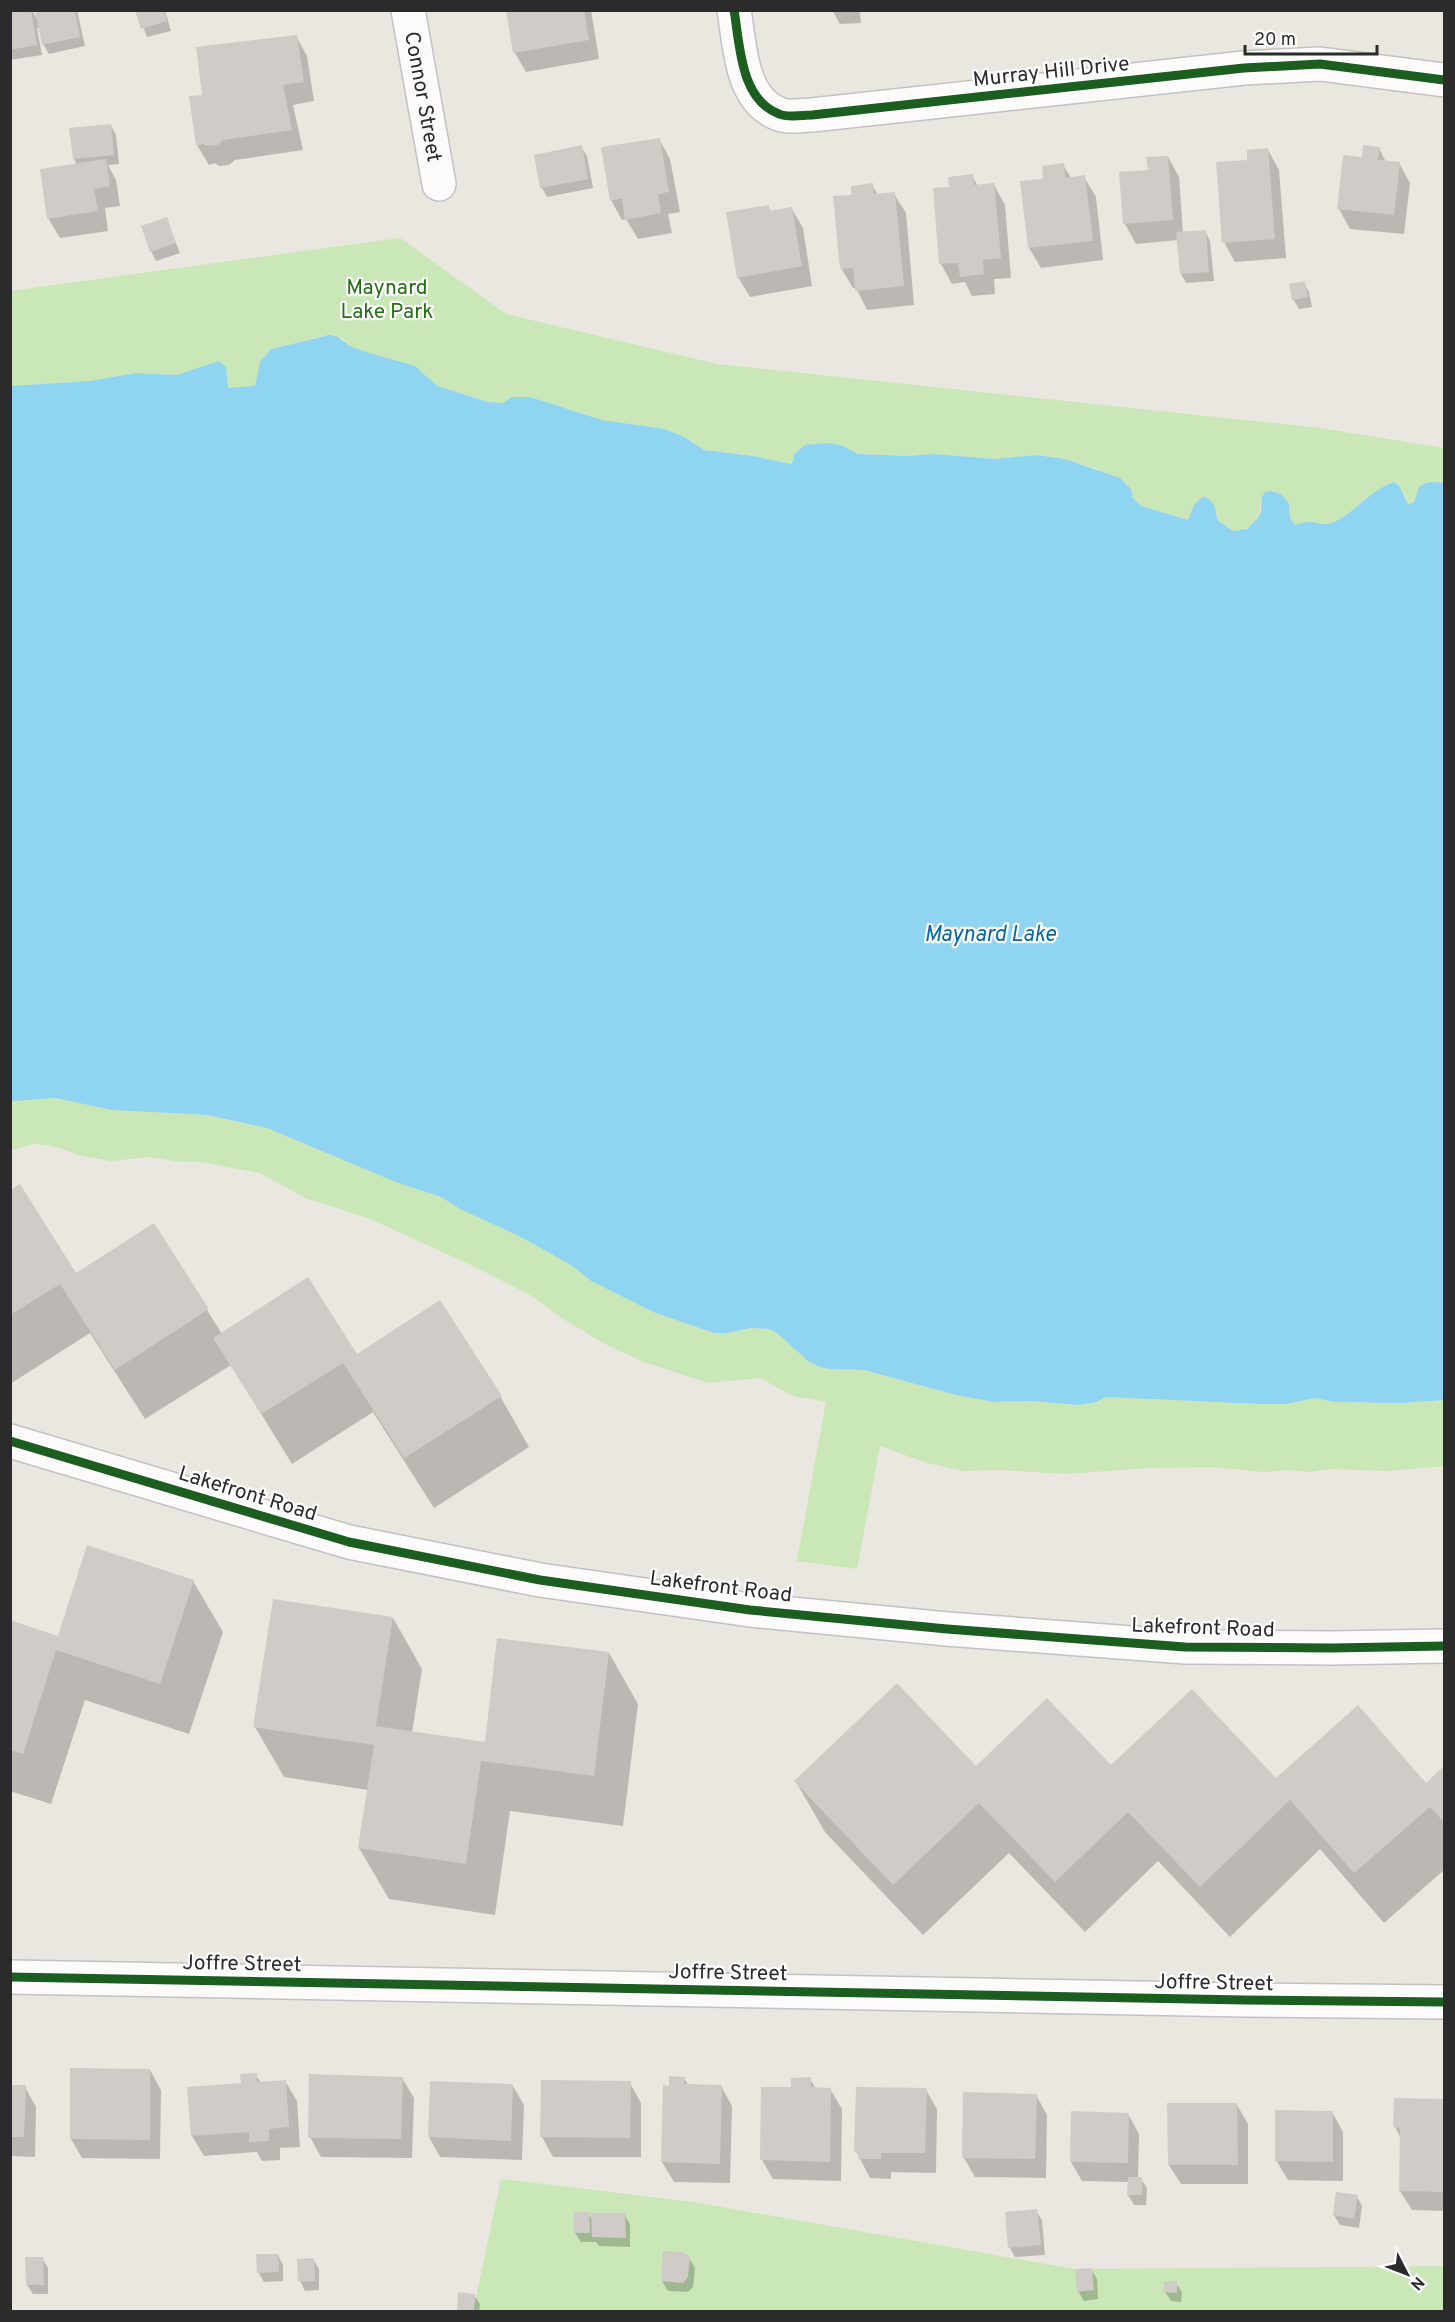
<svg xmlns="http://www.w3.org/2000/svg" width="1455" height="2322" viewBox="0 0 1455 2322" font-family="Overpass,sans-serif">
<rect width="100%" height="100%" fill="#eae6e0"/>
<g fill="#c9e7b7">
<path d="M 400,238 L 506,314 L 717,364 L 1320,428 L 1444,448 L 1444,483 L 1438,482 L 1419,488 L 1417,498 L 1413,503 L 1408,504 L 1404,494 L 1394,482 C 1370,490 1355,513 1332,523 C 1324,526 1317,522 1309,522 C 1305,522 1300,524 1295,525 C 1282,514 1298,501 1272,490 L 1260,503 C 1262,520 1249,531 1233,531 L 1217,520 C 1216,509 1215,501 1203,496 L 1194,505 L 1188,520 L 1141,506 L 1097,469 L 1065,459 L 1036,455 L 995,459 L 935,454 L 906,456 L 858,454 L 841,445 L 805,445 L 793,455 L 794,459 L 791,464 L 753,456 L 704,450 L 684,437 L 665,429 L 602,420 L 530,397 L 513,397 L 503,403 L 488,402 L 437,386 L 415,366 L 363,351 L 350,346 L 342,338 L 322,336 L 271,349 L 260,362 L 255,387 L 227,388 L 226,367 L 210,364 L 197,370 L 177,375 L 136,373 L 89,381 L 11,386 L 10,291 Z"/>
<path d="M 32,1098 L 55,1098 L 112,1110 L 207,1115 L 267,1128 L 398,1183 L 441,1197 L 460,1209 L 519,1236 L 571,1265 L 591,1281 L 653,1312 L 714,1333 L 729,1333 L 751,1328 L 769,1329 L 777,1333 L 808,1361 L 829,1369 L 864,1370 L 956,1395 L 994,1402 L 1030,1401 L 1078,1405 L 1097,1402 L 1106,1397 L 1259,1404 L 1285,1404 L 1315,1398 L 1334,1402 L 1403,1403 L 1444,1400 L 1444,1466 L 1389,1471 L 1330,1469 L 1310,1472 L 1286,1470 L 1264,1472 L 1213,1467 L 1148,1468 L 1066,1474 L 1001,1470 L 963,1471 L 927,1463 L 880,1446 L 857,1569 L 797,1561 L 826,1402 L 793,1396 L 760,1378 L 708,1383 L 641,1361 L 603,1343 L 565,1320 L 530,1295 L 473,1266 L 368,1218 L 305,1198 L 260,1173 L 201,1162 L 183,1162 L 147,1157 L 111,1161 L 77,1155 L 63,1149 L 46,1145 L 33,1144 L 11,1150 L 10,1101 Z"/>
<path d="M 501,2179 L 693,2202 L 1075,2269 L 1444,2266 L 1444,2312 L 473,2312 Z"/>
</g>
<path fill="#8fd4f0" d="M 329,335 L 338,337 L 350,346 L 363,351 L 415,366 L 437,386 L 488,402 L 503,403 L 512,397 L 530,397 L 602,420 L 665,429 L 684,437 L 704,450 L 753,456 L 791,464 L 794,459 L 793,455 L 805,445 L 827,443 L 841,445 L 858,454 L 906,456 L 935,454 L 995,459 L 1036,455 L 1065,459 L 1120,478 L 1131,489 L 1132,497 L 1141,506 L 1188,520 L 1194,505 L 1203,496 C 1215,501 1216,509 1217,520 L 1233,531 L 1247,529 L 1258,518 L 1261,511 L 1262,497 L 1265,492 C 1277,489 1283,495 1289,504 L 1290,518 L 1295,525 C 1299,524 1305,522 1309,522 C 1317,522 1323,526 1332,523 C 1355,513 1370,490 1394,482 L 1399,486 L 1408,504 L 1413,503 C 1417,498 1416,493 1419,488 C 1423,481 1437,482 1444,483 L 1444,1400 L 1403,1403 L 1334,1402 L 1315,1398 L 1285,1404 L 1259,1404 L 1106,1397 L 1097,1402 L 1078,1405 L 1030,1401 L 994,1402 L 956,1395 L 864,1370 L 829,1369 L 820,1367 L 808,1361 L 777,1333 L 769,1329 L 751,1328 L 728,1333 L 714,1333 L 653,1312 L 591,1281 L 571,1265 L 519,1236 L 460,1209 L 441,1197 L 398,1183 L 267,1128 L 207,1115 L 112,1110 L 55,1098 L 11,1101 L 11,386 L 89,381 L 136,373 L 177,375 L 219,361 L 226,367 L 228,388 L 255,386 L 260,362 L 271,349 Z"/>
<g fill="#0003">
<path d="M 10,10 L 32,10 L 37,19 L 36,10 L 77,10 L 85,46 L 49,54 L 43,44 L 40,27 L 37,28 L 42,55 L 10,60 Z"/>
<path d="M 137,10 L 165,10 L 171,31 L 147,37 Z"/>
<path d="M 507,10 L 591,10 L 599,59 L 526,72 L 515,53 Z"/>
<path d="M 832,10 L 875,10 L 860,12 L 861,23 L 840,24 Z"/>
<path d="M 296,36 L 307,56 L 314,101 L 293,105 L 303,150 L 235,160 L 229,165 L 219,166 L 215,163 L 209,165 L 197,145 L 203,96 Z"/>
<path d="M 111,126 L 116,135 L 119,164 L 108,165 L 116,180 L 120,206 L 105,208 L 108,231 L 60,238 L 48,218 L 77,165 L 74,159 L 71,130 Z"/>
<path d="M 659,139 L 670,159 L 680,212 L 668,214 L 672,233 L 638,239 L 626,219 L 622,220 L 611,200 Z"/>
<path d="M 581,147 L 587,156 L 593,188 L 547,197 L 542,188 L 536,156 Z"/>
<path d="M 1379,148 L 1386,162 L 1399,163 L 1410,183 L 1404,234 L 1350,229 L 1339,209 L 1363,158 Z"/>
<path d="M 1268,150 L 1279,170 L 1286,258 L 1235,262 L 1224,242 L 1249,161 Z"/>
<path d="M 1168,157 L 1179,177 L 1183,233 L 1205,231 L 1210,241 L 1214,281 L 1186,283 L 1181,274 L 1178,240 L 1136,244 L 1125,224 L 1121,174 L 1149,171 Z"/>
<path d="M 1063,165 L 1071,178 L 1084,177 L 1096,197 L 1103,260 L 1041,268 L 1029,248 L 1021,183 L 1045,180 Z"/>
<path d="M 972,176 L 978,186 L 994,185 L 1005,205 L 1011,278 L 994,279 L 995,294 L 972,296 L 965,282 L 952,284 L 941,264 L 935,190 L 951,188 Z"/>
<path d="M 872,185 L 878,195 L 894,194 L 906,213 L 914,305 L 867,310 L 856,288 L 853,288 L 841,268 L 853,196 Z"/>
<path d="M 768,207 L 772,213 L 792,209 L 803,228 L 812,286 L 750,297 L 738,277 Z"/>
<path d="M 166,219 L 180,253 L 156,261 L 151,251 Z"/>
<path d="M 1304,283 L 1309,292 L 1312,307 L 1299,309 L 1293,299 Z"/>
<path d="M 10,1192 L 76,1275 L 154,1225 L 222,1334 L 500,1396 L 529,1447 L 434,1508 L 373,1412 L 292,1464 L 231,1365 L 145,1419 L 90,1333 L 10,1384 Z"/>
<path d="M 193,1581 L 223,1632 L 189,1734 L 85,1700 L 51,1804 L 10,1791 L 10,1622 L 59,1637 Z"/>
<path d="M 393,1618 L 422,1669 L 412,1733 L 486,1744 L 609,1653 L 638,1704 L 623,1826 L 510,1811 L 495,1915 L 389,1899 L 359,1848 L 368,1790 L 284,1777 L 255,1727 Z"/>
<path d="M 1111,1767 L 1276,1780 L 1426,1785 L 1444,1768 L 1444,1870 L 1384,1923 L 1320,1849 L 1230,1937 L 1158,1861 L 1085,1932 L 1009,1853 L 923,1935 L 825,1832 L 796,1782 L 976,1768 Z"/>
<path d="M 150,2070 L 161,2090 L 160,2159 L 82,2158 L 71,2139 Z"/>
<path d="M 256,2075 L 261,2083 L 285,2081 L 297,2101 L 300,2147 L 280,2148 L 280,2160 L 262,2161 L 257,2152 L 204,2156 L 192,2136 L 242,2085 Z"/>
<path d="M 402,2078 L 414,2098 L 412,2158 L 321,2157 L 310,2137 Z"/>
<path d="M 684,2078 L 689,2086 L 721,2086 L 732,2106 L 730,2183 L 674,2182 L 662,2162 L 664,2087 L 671,2087 Z"/>
<path d="M 810,2079 L 816,2089 L 830,2089 L 842,2109 L 841,2181 L 773,2179 L 762,2160 L 793,2089 Z"/>
<path d="M 630,2083 L 641,2103 L 641,2157 L 553,2157 L 542,2137 Z"/>
<path d="M 513,2086 L 524,2105 L 522,2160 L 440,2157 L 429,2137 Z"/>
<path d="M 10,2087 L 25,2087 L 36,2107 L 35,2157 L 12,2156 L 12,2167 L 10,2167 Z"/>
<path d="M 926,2090 L 937,2109 L 936,2173 L 891,2172 L 891,2179 L 870,2178 L 856,2151 Z"/>
<path d="M 1036,2095 L 1047,2115 L 1046,2178 L 975,2177 L 964,2158 Z"/>
<path d="M 1395,2100 L 1444,2100 L 1444,2211 L 1412,2210 L 1400,2191 L 1401,2138 L 1395,2127 Z"/>
<path d="M 1237,2105 L 1248,2124 L 1248,2184 L 1181,2184 L 1169,2165 Z"/>
<path d="M 1332,2112 L 1343,2132 L 1343,2181 L 1288,2180 L 1276,2160 Z"/>
<path d="M 1128,2114 L 1139,2134 L 1138,2179 L 1141,2179 L 1147,2188 L 1146,2205 L 1134,2205 L 1128,2195 L 1129,2182 L 1082,2181 L 1071,2162 Z"/>
<path d="M 1357,2197 L 1362,2206 L 1359,2228 L 1340,2225 L 1334,2215 Z"/>
<path d="M 1036,2211 L 1042,2220 L 1045,2255 L 1015,2257 L 1010,2248 L 1007,2213 Z"/>
<path d="M 588,2213 L 593,2221 L 624,2214 L 630,2224 L 630,2247 L 599,2246 L 596,2242 L 581,2242 L 575,2233 Z"/>
<path d="M 278,2255 L 283,2265 L 283,2281 L 264,2282 L 258,2272 Z"/>
<path d="M 42,2258 L 48,2268 L 48,2294 L 33,2294 L 27,2285 Z"/>
<path d="M 689,2258 L 695,2268 L 693,2287 L 688,2292 L 668,2291 L 662,2281 Z"/>
<path d="M 313,2259 L 319,2269 L 319,2290 L 305,2291 L 300,2281 Z"/>
<path d="M 1091,2269 L 1097,2279 L 1098,2299 L 1084,2301 L 1078,2291 Z"/>
<path d="M 1176,2283 L 1182,2292 L 1181,2302 L 1171,2301 L 1165,2292 Z"/>
<path d="M 474,2295 L 480,2304 L 479,2312 L 459,2312 Z"/>
</g>
<g fill="#cfccc7">
<path d="M 10,10 L 31,10 L 37,45 L 10,50 Z"/>
<path d="M 35,10 L 75,10 L 80,37 L 42,45 Z"/>
<path d="M 135,10 L 164,10 L 167,21 L 141,29 Z"/>
<path d="M 506,10 L 584,10 L 589,40 L 513,53 Z"/>
<path d="M 297,35 L 304,82 L 283,85 L 292,130 L 223,140 L 218,145 L 206,146 L 203,144 L 196,146 L 189,96 L 202,95 L 196,47 Z"/>
<path d="M 111,124 L 114,155 L 73,159 L 69,128 Z"/>
<path d="M 660,138 L 669,192 L 658,194 L 661,213 L 625,220 L 622,198 L 610,201 L 601,147 Z"/>
<path d="M 582,145 L 588,179 L 540,188 L 534,155 Z"/>
<path d="M 1363,145 L 1380,147 L 1378,160 L 1400,162 L 1394,215 L 1337,209 L 1343,155 L 1362,157 Z"/>
<path d="M 1268,148 L 1275,239 L 1222,243 L 1216,162 L 1247,160 L 1247,150 Z"/>
<path d="M 1168,156 L 1173,220 L 1123,224 L 1119,172 L 1148,170 L 1146,157 Z"/>
<path d="M 106,159 L 110,186 L 94,189 L 98,211 L 47,219 L 40,169 Z"/>
<path d="M 1064,163 L 1065,178 L 1085,175 L 1093,241 L 1028,248 L 1020,181 L 1043,179 L 1042,166 Z"/>
<path d="M 973,174 L 974,185 L 994,183 L 1001,258 L 983,260 L 984,274 L 960,277 L 958,263 L 939,264 L 933,188 L 949,187 L 948,177 Z"/>
<path d="M 873,183 L 874,194 L 895,192 L 904,286 L 855,291 L 853,268 L 840,269 L 833,196 L 851,195 L 851,186 Z"/>
<path d="M 769,205 L 770,211 L 792,207 L 802,266 L 737,278 L 726,212 Z"/>
<path d="M 167,217 L 176,243 L 150,252 L 141,226 Z"/>
<path d="M 1206,230 L 1209,272 L 1180,274 L 1176,232 Z"/>
<path d="M 1305,281 L 1308,297 L 1292,300 L 1289,284 Z"/>
<path d="M 20,1184 L 76,1273 L 154,1223 L 209,1309 L 115,1370 L 60,1284 L 10,1315 L 10,1190 Z"/>
<path d="M 308,1277 L 357,1354 L 440,1300 L 502,1396 L 404,1458 L 343,1363 L 261,1414 L 213,1338 Z"/>
<path d="M 87,1545 L 194,1580 L 160,1684 L 56,1650 L 23,1754 L 10,1750 L 10,1620 L 58,1636 Z"/>
<path d="M 273,1599 L 393,1617 L 376,1726 L 485,1742 L 497,1638 L 609,1652 L 594,1776 L 481,1761 L 466,1864 L 358,1848 L 374,1745 L 253,1727 Z"/>
<path d="M 897,1683 L 976,1766 L 1047,1698 L 1111,1765 L 1192,1689 L 1276,1778 L 1358,1705 L 1426,1783 L 1444,1766 L 1444,1822 L 1430,1807 L 1354,1873 L 1290,1800 L 1200,1887 L 1128,1812 L 1055,1882 L 979,1803 L 893,1885 L 794,1781 Z"/>
<path d="M 70,2068 L 150,2069 L 150,2140 L 70,2139 Z"/>
<path d="M 257,2073 L 257,2082 L 286,2080 L 289,2127 L 269,2129 L 269,2141 L 249,2142 L 249,2132 L 191,2136 L 187,2087 L 241,2083 L 240,2074 Z"/>
<path d="M 309,2074 L 403,2077 L 401,2139 L 308,2138 Z"/>
<path d="M 669,2076 L 685,2077 L 684,2084 L 722,2085 L 720,2164 L 661,2162 L 663,2085 L 669,2086 Z"/>
<path d="M 811,2077 L 811,2087 L 831,2088 L 830,2162 L 760,2160 L 761,2087 L 791,2087 L 791,2078 Z"/>
<path d="M 541,2080 L 631,2081 L 630,2138 L 540,2137 Z"/>
<path d="M 430,2081 L 513,2084 L 511,2141 L 428,2137 Z"/>
<path d="M 10,2085 L 26,2085 L 24,2137 L 10,2137 Z"/>
<path d="M 856,2087 L 927,2088 L 925,2153 L 881,2153 L 881,2159 L 858,2159 L 858,2152 L 854,2152 Z"/>
<path d="M 963,2092 L 1037,2094 L 1035,2159 L 962,2158 Z"/>
<path d="M 1394,2098 L 1444,2099 L 1444,2192 L 1399,2191 L 1400,2128 L 1393,2127 Z"/>
<path d="M 1167,2103 L 1237,2103 L 1238,2165 L 1168,2165 Z"/>
<path d="M 1275,2110 L 1333,2111 L 1333,2162 L 1275,2161 Z"/>
<path d="M 1071,2111 L 1129,2113 L 1128,2163 L 1070,2162 Z"/>
<path d="M 1128,2177 L 1142,2177 L 1142,2195 L 1127,2195 Z"/>
<path d="M 1336,2192 L 1358,2195 L 1354,2219 L 1333,2215 Z"/>
<path d="M 1037,2209 L 1041,2245 L 1008,2248 L 1005,2212 Z"/>
<path d="M 573,2212 L 589,2212 L 590,2233 L 574,2233 Z"/>
<path d="M 591,2213 L 625,2213 L 626,2238 L 592,2237 Z"/>
<path d="M 663,2251 L 683,2252 L 690,2257 L 688,2277 L 683,2283 L 661,2281 Z"/>
<path d="M 256,2254 L 278,2254 L 279,2272 L 257,2273 Z"/>
<path d="M 25,2257 L 43,2257 L 44,2285 L 26,2285 Z"/>
<path d="M 314,2258 L 315,2281 L 298,2282 L 297,2259 Z"/>
<path d="M 1092,2268 L 1094,2290 L 1077,2292 L 1075,2269 Z"/>
<path d="M 1164,2281 L 1177,2281 L 1177,2293 L 1163,2292 Z"/>
<path d="M 458,2292 L 475,2294 L 474,2312 L 457,2311 Z"/>
</g>
<g fill="none" stroke-linecap="round" stroke-linejoin="round">
<defs>
<g id="minor">
<path id="s1" d="M 408,10 L 439,184"/>
<path d="M 734,10 C 740,45 740,99 779,114 C 788,118 803,115 812,115 L 1244,68 L 1320,64 L 1444,80"/>
<path d="M 10,1441 L 349,1542 L 540,1580 L 750,1610 L 947,1629 L 1185,1647 L 1332,1648 L 1444,1646"/>
<path d="M 10,1977 L 1245,2000 L 1444,2002"/>
</g>
</defs>
<use href="#minor" stroke="#c3c2c2" stroke-width="36"/>
<use href="#minor" stroke="#fcfbfa" stroke-width="33"/>
<defs>
<g id="cycleway">
<path d="M 734,10 C 740,45 740,99 779,114 C 788,118 803,115 812,115 L 1244,68 L 1320,64 L 1444,80"/>
<path d="M 10,1441 L 349,1542 L 540,1580 L 750,1610 L 947,1629 L 1185,1647 L 1332,1648 L 1444,1646"/>
<path d="M 10,1977 L 1245,2000 L 1444,2002"/>
</g>
</defs>
<use href="#cycleway" stroke="#fff" stroke-width="13"/>
<use href="#cycleway" stroke="#1b5e20" stroke-width="9"/>
</g>
<g text-anchor="middle" stroke-width="4.5" stroke-linejoin="round" paint-order="stroke">
<g font-size="21" fill="#2b2b2b" stroke="#fff">
<text transform="translate(1051 71) rotate(-6)" y="7">Murray Hill Drive</text>
<text dy="7" stroke="none"><textPath href="#s1" startOffset="88">Connor Street</textPath></text>
<text transform="translate(248 1493) rotate(17)" y="7">Lakefront Road</text>
<text transform="translate(721 1586) rotate(7)" y="7">Lakefront Road</text>
<text transform="translate(1203 1627) rotate(2)" y="7">Lakefront Road</text>
<text transform="translate(242 1963) rotate(1)" y="7">Joffre Street</text>
<text transform="translate(728 1972) rotate(1)" y="7">Joffre Street</text>
<text transform="translate(1214 1982) rotate(1)" y="7">Joffre Street</text>
</g>
<g font-size="21" fill="#246e15" stroke="#fff">
<text x="387" y="294">Maynard<tspan x="387" dy="24">Lake Park</tspan></text>
</g>
<g font-size="22" font-style="italic" fill="#0469a6" stroke="#fff">
<text x="990" y="941">Maynard Lake</text>
</g>
</g>
<rect width="1455" height="2322" fill="none" stroke="#2b2b2b" stroke-width="24"/>
<g transform="translate(1407 2274) rotate(132)" stroke="#ffffff" stroke-width="4.5" paint-order="stroke">
<path d="M0-4.5L10 22L0 15L-10 22Z" fill="#2b2b2b"/>
<text y="-9" font-size="16" font-weight="bold" text-anchor="middle" fill="#2b2b2b">N</text>
</g>
<path d="M1245 45v9h132v-9" fill="none" stroke="#2b2b2b" stroke-width="3"/>
<text x="1254" y="45" font-size="18" fill="#2b2b2b" stroke="#ffffff" stroke-width="4.5" paint-order="stroke">20 m</text>
</svg>
